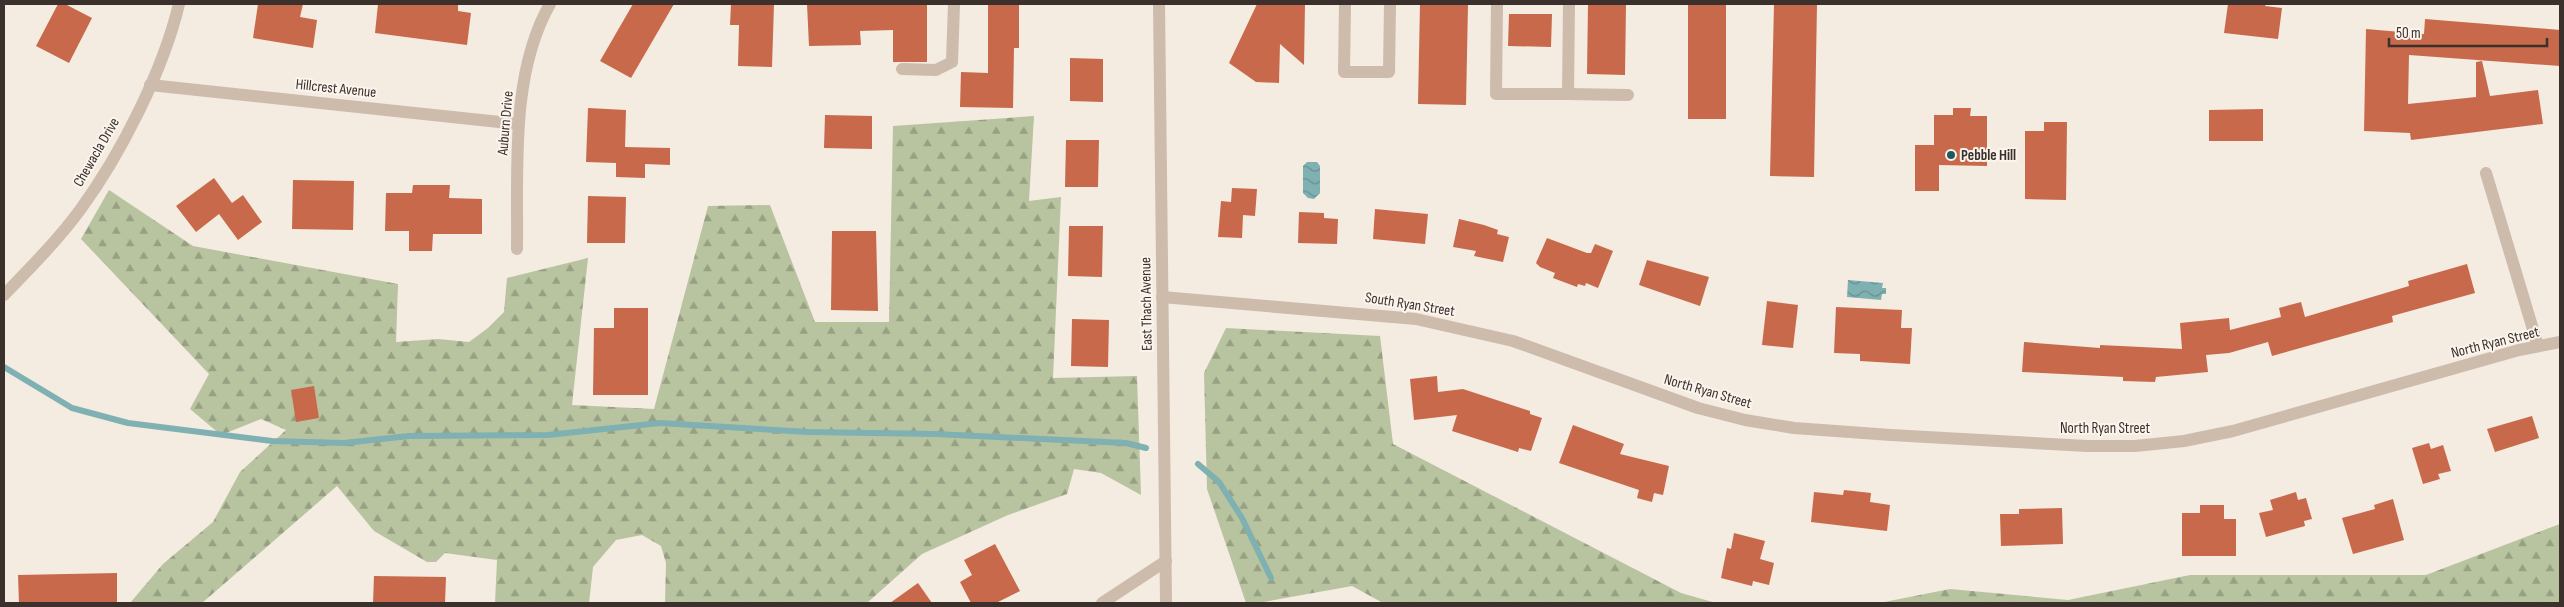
<svg xmlns="http://www.w3.org/2000/svg" width="2564" height="607" viewBox="0 0 2564 607" font-family="'Sofia Sans Condensed',sans-serif">
<defs>
<pattern id="forest-firs" width="22" height="20" patternUnits="userSpaceOnUse" patternTransform="scale(1.25)"><rect width="22" height="20" fill="#b8c4a0"/><path d="M5 1l3.5 6h-7zM16 11l3.5 6h-7z" fill="#97a083"/></pattern>
<pattern id="water-waves" width="16" height="10" patternUnits="userSpaceOnUse" patternTransform="scale(1.25)"><rect width="16" height="10" fill="#7fb0b2"/><path d="M0 5q4-4 8 0t8 0" fill="none" stroke="#699091"/></pattern>
</defs>
<rect width="100%" height="100%" fill="#f4ebe1"/>
<g fill="url(#forest-firs)">
<path d="M 1034,116 L 1029,201 L 1061,197 L 1053,378 L 1137,376 L 1141,495 L 1101,473 L 1074,469 L 1067,494 L 1008,515 L 922,554 L 867,603 L 665,603 L 666,563 L 661,546 L 642,535 L 616,540 L 593,567 L 589,603 L 495,603 L 497,560 L 445,553 L 436,562 L 427,562 L 374,531 L 337,486 L 202,603 L 130,603 L 163,564 L 213,522 L 240,472 L 286,430 L 261,419 L 221,435 L 190,409 L 209,374 L 81,239 L 109,190 L 193,246 L 398,284 L 396,342 L 438,339 L 469,342 L 488,328 L 504,312 L 507,278 L 588,258 L 572,405 L 654,409 L 708,206 L 770,205 L 815,322 L 889,322 L 893,126 Z"/>
<path d="M 1226,328 L 1380,336 L 1393,444 L 1681,593 L 1716,603 L 1383,603 L 1352,586 L 1258,603 L 1246,603 L 1207,489 L 1204,373 Z"/>
<path d="M 2560,524 L 2560,603 L 1879,603 L 1950,589 L 2068,600 L 2190,575 L 2426,575 Z"/>
</g>
<g fill="url(#water-waves)">
<path d="M 1307,162 L 1317,162 L 1320,166 L 1320,193 L 1314,199 L 1308,198 L 1303,193 L 1303,166 Z"/>
<path d="M 1848,280 L 1883,283 L 1882,288 L 1886,288 L 1886,294 L 1882,294 L 1881,300 L 1847,297 Z"/>
</g>
<g fill="none" stroke-linecap="round" stroke-linejoin="round">
<g stroke="#7fb0b2" stroke-width="6">
<path d="M 4,367 L 72,408 L 128,423 L 272,441 L 344,443 L 409,436 L 548,435 L 660,423 L 809,432 L 935,434 L 1126,443 L 1146,448"/>
<path d="M 1198,464 L 1219,482 L 1242,518 L 1271,578"/>
</g>
</g>
<g fill="#c8694b">
<path d="M 58,4 L 65,4 L 92,18 L 69,63 L 36,46 Z"/>
<path d="M 258,4 L 303,4 L 300,17 L 317,20 L 313,48 L 253,38 Z"/>
<path d="M 378,4 L 458,4 L 458,11 L 471,13 L 467,45 L 375,33 Z"/>
<path d="M 633,4 L 674,4 L 631,78 L 600,61 Z"/>
<path d="M 731,4 L 774,4 L 772,67 L 738,66 L 739,25 L 730,25 Z"/>
<path d="M 807,4 L 927,4 L 927,62 L 893,62 L 893,30 L 860,31 L 861,45 L 809,46 Z"/>
<path d="M 988,4 L 1019,4 L 1019,48 L 1014,48 L 1013,108 L 960,107 L 961,72 L 988,73 Z"/>
<path d="M 1257,4 L 1305,4 L 1304,65 L 1280,44 L 1279,83 L 1256,82 L 1229,63 Z"/>
<path d="M 1420,4 L 1468,4 L 1466,105 L 1418,104 Z"/>
<path d="M 1588,4 L 1626,4 L 1625,75 L 1587,74 Z"/>
<rect x="1688" y="4" width="38" height="115"/>
<path d="M 1774,4 L 1817,4 L 1814,177 L 1770,176 Z"/>
<path d="M 2228,4 L 2266,4 L 2265,6 L 2282,8 L 2278,39 L 2224,33 Z"/>
<path d="M 1509,14 L 1552,14 L 1551,47 L 1508,46 Z"/>
<path d="M 2425,19 L 2560,30 L 2560,66 L 2409,55 L 2408,104 L 2476,97 L 2476,62 L 2482,61 L 2490,96 L 2538,90 L 2543,124 L 2411,140 L 2410,133 L 2364,131 L 2366,29 L 2424,34 Z"/>
<path d="M 1070,58 L 1103,59 L 1103,102 L 1070,101 Z"/>
<path d="M 588,108 L 626,110 L 625,147 L 670,148 L 670,165 L 645,164 L 645,178 L 616,177 L 616,163 L 586,162 Z"/>
<path d="M 1953,108 L 1971,108 L 1970,116 L 1987,116 L 1987,166 L 1939,165 L 1939,191 L 1915,191 L 1915,145 L 1934,145 L 1934,115 L 1953,115 Z"/>
<path d="M 2263,109 L 2263,141 L 2209,141 L 2209,110 Z"/>
<path d="M 825,115 L 872,116 L 872,149 L 824,148 Z"/>
<path d="M 2044,122 L 2067,122 L 2066,200 L 2025,199 L 2025,131 L 2044,131 Z"/>
<path d="M 1066,140 L 1099,140 L 1098,187 L 1065,187 Z"/>
<path d="M 214,178 L 232,203 L 243,195 L 262,222 L 238,240 L 219,214 L 196,232 L 176,206 Z"/>
<path d="M 293,180 L 354,181 L 353,230 L 292,229 Z"/>
<path d="M 413,185 L 450,185 L 449,198 L 482,199 L 482,234 L 433,234 L 432,251 L 409,251 L 409,231 L 385,231 L 386,193 L 412,193 Z"/>
<path d="M 1232,188 L 1257,189 L 1255,216 L 1243,215 L 1242,238 L 1218,237 L 1221,201 L 1231,202 Z"/>
<path d="M 588,196 L 626,197 L 625,243 L 587,243 Z"/>
<path d="M 1375,209 L 1428,214 L 1425,244 L 1373,239 Z"/>
<path d="M 1299,212 L 1324,213 L 1324,218 L 1338,219 L 1337,244 L 1298,243 Z"/>
<path d="M 1459,219 L 1484,225 L 1498,230 L 1497,234 L 1509,237 L 1503,262 L 1474,256 L 1476,251 L 1453,247 Z"/>
<path d="M 1069,226 L 1103,226 L 1102,277 L 1068,276 Z"/>
<path d="M 832,231 L 876,231 L 878,311 L 831,310 Z"/>
<path d="M 1547,238 L 1587,253 L 1591,253 L 1595,244 L 1613,251 L 1598,288 L 1586,283 L 1585,286 L 1578,284 L 1577,287 L 1553,278 L 1555,273 L 1540,267 L 1536,263 Z"/>
<path d="M 1647,260 L 1709,277 L 1700,306 L 1639,285 Z"/>
<path d="M 2467,264 L 2475,293 L 2392,316 L 2393,322 L 2272,356 L 2268,342 L 2229,353 L 2206,355 L 2208,372 L 2156,377 L 2155,382 L 2123,381 L 2123,377 L 2022,372 L 2024,342 L 2100,348 L 2100,345 L 2182,349 L 2180,323 L 2229,318 L 2230,330 L 2281,317 L 2279,308 L 2301,302 L 2305,317 L 2409,286 L 2408,281 Z"/>
<path d="M 1767,301 L 1798,305 L 1793,348 L 1762,345 Z"/>
<path d="M 1836,307 L 1902,310 L 1901,328 L 1912,328 L 1910,364 L 1860,361 L 1860,354 L 1834,353 Z"/>
<path d="M 614,308 L 648,308 L 648,395 L 593,395 L 594,328 L 614,328 Z"/>
<path d="M 1072,319 L 1109,320 L 1108,367 L 1071,366 Z"/>
<path d="M 1437,376 L 1438,392 L 1463,389 L 1530,411 L 1530,414 L 1542,418 L 1531,451 L 1519,448 L 1518,452 L 1452,431 L 1457,415 L 1414,420 L 1410,379 Z"/>
<path d="M 314,386 L 319,418 L 296,422 L 291,390 Z"/>
<path d="M 2532,416 L 2539,438 L 2495,452 L 2487,429 Z"/>
<path d="M 1573,425 L 1624,444 L 1620,454 L 1669,466 L 1663,495 L 1654,493 L 1652,502 L 1637,498 L 1639,490 L 1559,463 Z"/>
<path d="M 2429,443 L 2431,449 L 2443,445 L 2451,471 L 2438,474 L 2440,479 L 2423,484 L 2412,448 Z"/>
<path d="M 1844,490 L 1871,493 L 1870,502 L 1890,505 L 1887,531 L 1811,522 L 1814,492 L 1843,495 Z"/>
<path d="M 2296,492 L 2298,500 L 2306,498 L 2312,519 L 2304,521 L 2305,526 L 2266,537 L 2259,513 L 2273,510 L 2270,500 Z"/>
<path d="M 2393,499 L 2404,540 L 2353,554 L 2342,518 L 2375,509 L 2374,505 Z"/>
<path d="M 2200,505 L 2224,505 L 2224,519 L 2236,519 L 2236,556 L 2182,556 L 2182,513 L 2200,513 Z"/>
<path d="M 2062,508 L 2063,544 L 2001,546 L 2000,514 L 2019,514 L 2019,509 Z"/>
<path d="M 1734,533 L 1765,541 L 1760,559 L 1774,563 L 1769,585 L 1753,581 L 1752,586 L 1721,578 L 1727,548 L 1731,549 Z"/>
<path d="M 995,544 L 1020,591 L 996,603 L 971,603 L 960,582 L 972,575 L 964,560 Z"/>
<path d="M 117,573 L 117,603 L 19,603 L 18,575 Z"/>
<path d="M 374,576 L 446,577 L 445,603 L 373,603 Z"/>
<path d="M 918,583 L 932,603 L 890,603 Z"/>
</g>
<g fill="none" stroke-linecap="round" stroke-linejoin="round">
<g stroke="#cdbbac" stroke-width="12">
<path d="M 1159,4 L 1166,603"/>
<path d="M 1345,4 L 1344,72 L 1389,72 L 1390,4"/>
<path d="M 1497,4 L 1496,94 L 1568,94 L 1569,4"/>
<path d="M 902,69 L 936,70 L 952,62 L 954,4"/>
<path d="M 150,85 L 518,124"/>
<path d="M 1568,94 L 1628,95"/>
<path d="M 2486,173 L 2538,346"/>
<path d="M 517,249 C 518,170 510,74 550,4"/>
<path d="M 4,295 C 30,268 58,240 80,210 C 121,154 163,71 179,4"/>
<path d="M 1162,297 L 1416,319 L 1513,341 L 1698,408 L 1745,420 L 1794,428 L 1891,435 L 2087,446 L 2135,446 L 2184,441 L 2233,431 L 2519,350 L 2560,342"/>
<path d="M 1102,603 L 1166,561"/>
</g>
</g>
<circle fill="#1f5a5e" stroke="#fbf5ee" stroke-width="2" cx="1951" cy="155" r="5"/>
<g text-anchor="middle" stroke-width="4" stroke-linejoin="round" paint-order="stroke">
<g font-size="15" fill="#3b302b" stroke="#fbf5ee">
<text transform="translate(336 88) rotate(6)" y="5">Hillcrest Avenue</text>
<text transform="translate(505 123) rotate(-85)" y="5">Auburn Drive</text>
<text transform="translate(96 152) rotate(-60)" y="5">Chewacla Drive</text>
<text transform="translate(1146 304) rotate(-91)" y="5">East Thach Avenue</text>
<text transform="translate(1410 304) rotate(9)" y="5">South Ryan Street</text>
<text transform="translate(2495 342) rotate(-14)" y="5">North Ryan Street</text>
<text transform="translate(1708 391) rotate(16)" y="5">North Ryan Street</text>
<text x="2105" y="433">North Ryan Street</text>
</g>
<g font-size="15" font-weight="bold" fill="#3b302b" stroke="#fbf5ee" text-anchor="start">
<text x="1961" y="160">Pebble Hill</text>
</g>
</g>
<rect width="2564" height="607" fill="none" stroke="#3b302b" stroke-width="10"/>
<path d="M2389 38v8h158v-8" fill="none" stroke="#3b302b" stroke-width="2.5"/>
<text x="2396" y="38" font-size="15" fill="#3b302b" stroke="#fbf5ee" stroke-width="4" paint-order="stroke">50 m</text>
</svg>
